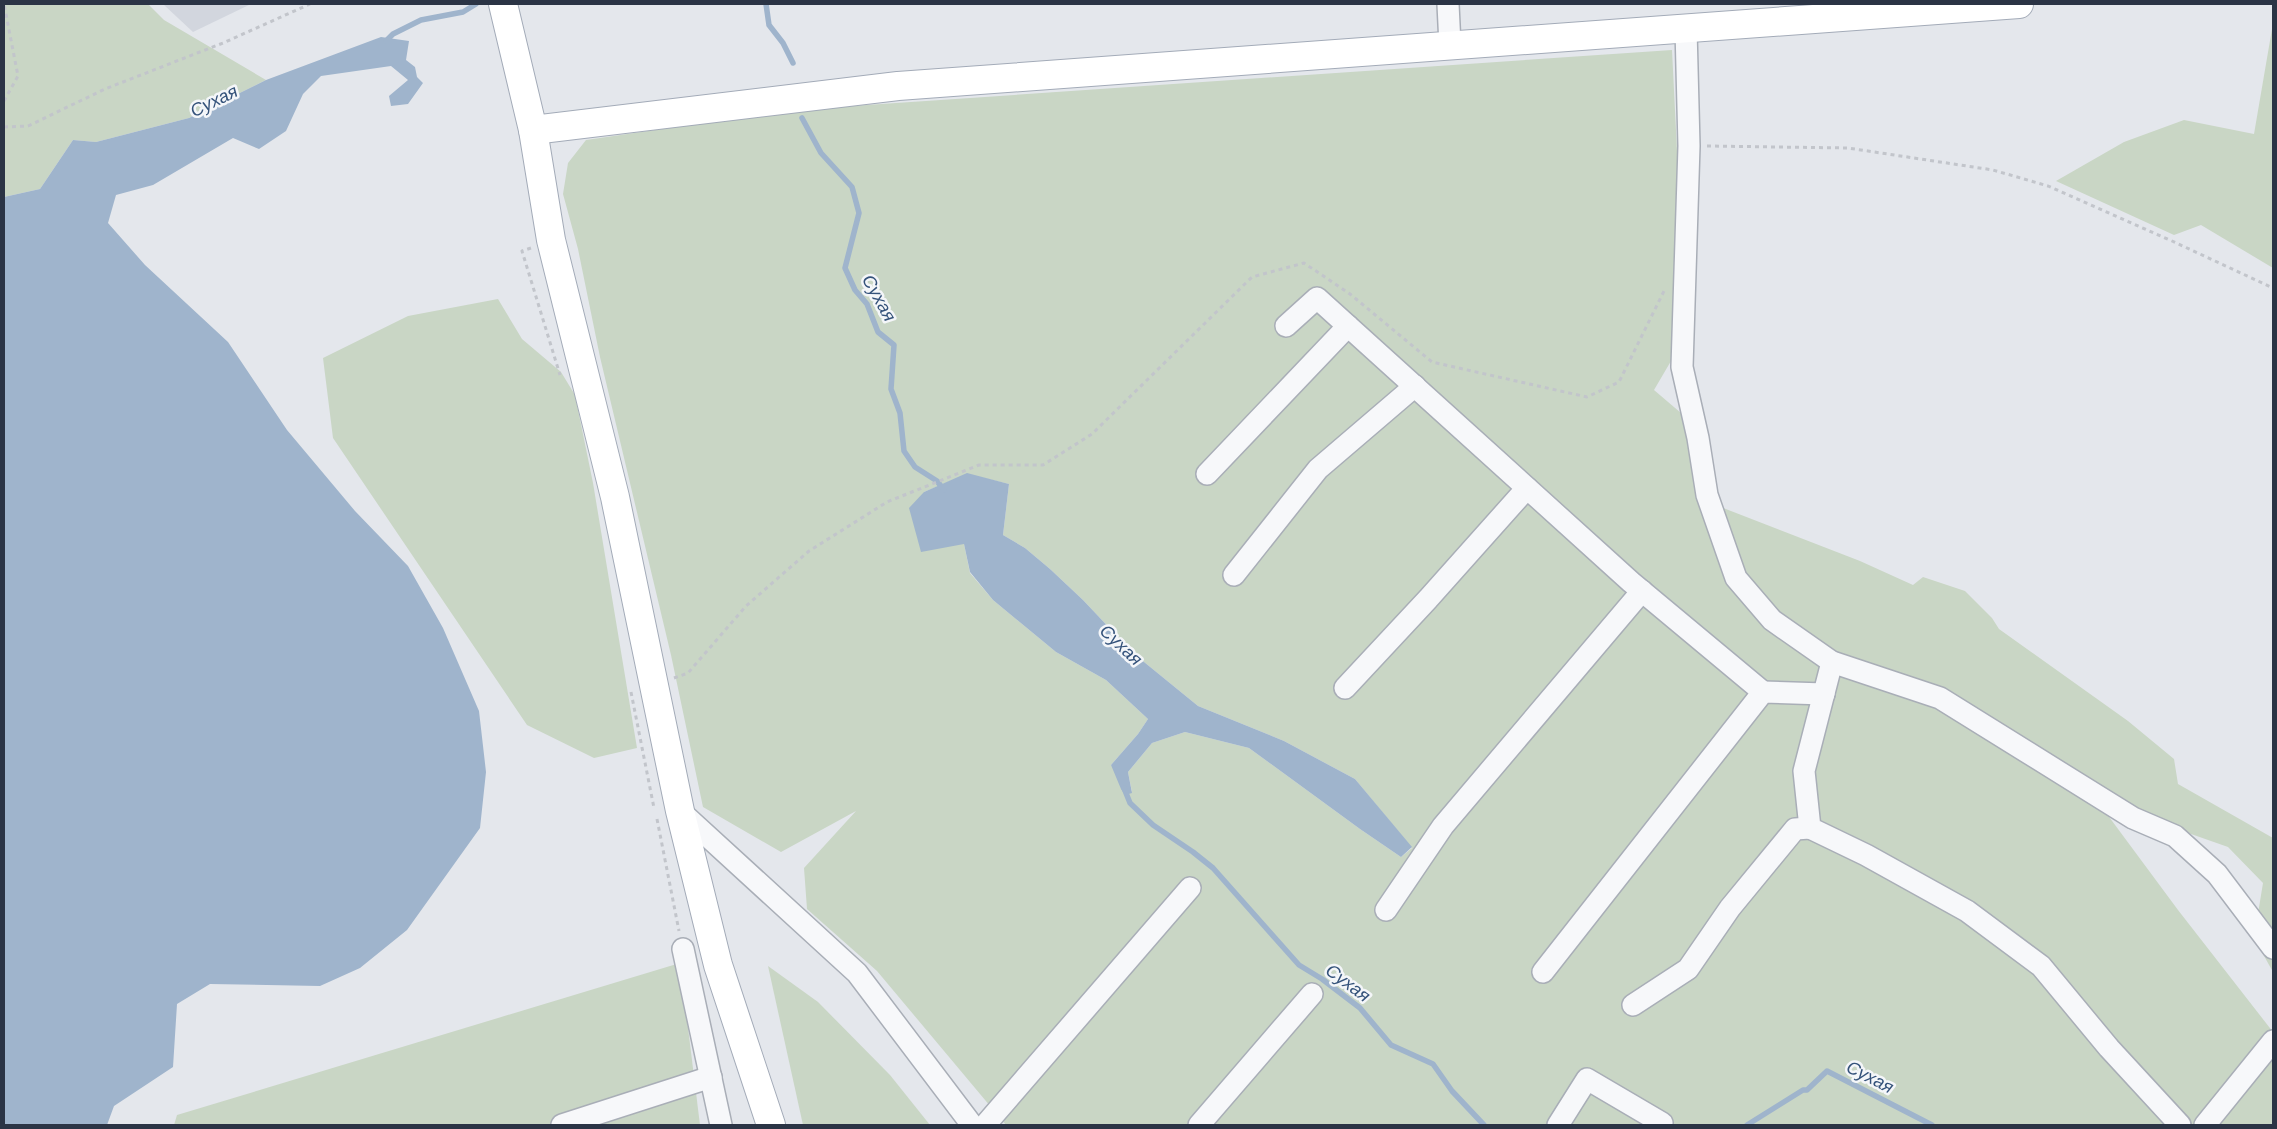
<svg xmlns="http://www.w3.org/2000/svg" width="2277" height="1129" viewBox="0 0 2277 1129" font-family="Arial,sans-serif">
<rect width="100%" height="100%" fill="#e4e7ec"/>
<path fill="#d2d6de" d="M 163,4 L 251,4 L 193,32 Z"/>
<g fill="#c9d6c5" fill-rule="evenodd">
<path d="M 4,4 L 148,4 L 164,20 L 266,80 L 189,118 L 96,142 L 73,140 L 40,189 L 4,197 Z"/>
<path d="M 2272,29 L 2273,268 L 2201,225 L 2174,235 L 2056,181 L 2124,142 L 2184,120 L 2254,134 Z"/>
<path d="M 1672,50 L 1679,191 L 1671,361 L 1654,390 L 1688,419 L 1700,499 L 1860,561 L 1913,585 L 1923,577 L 1965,591 L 1992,618 L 1999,629 L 2128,721 L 2174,759 L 2178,784 L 2273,838 L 2273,972 L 2254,938 L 2263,883 L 2228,847 L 2137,815 L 2081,779 L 2178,910 L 2273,1032 L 2273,1125 L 1006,1125 L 877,971 L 807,909 L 804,868 L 856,811 L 781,852 L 703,807 L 671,655 L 600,357 L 578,249 L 563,194 L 568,163 L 586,140 L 793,110 ZM 967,474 L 1009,484 L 1003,535 L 1025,548 L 1050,569 L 1083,600 L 1133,653 L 1198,706 L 1284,741 L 1355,779 L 1412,848 L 1401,857 L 1360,829 L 1249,748 L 1185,732 L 1152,743 L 1128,772 L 1132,792 L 1111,765 L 1138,734 L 1148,719 L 1106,680 L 1056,652 L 993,600 L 970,573 L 964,544 L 924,492 Z"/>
<path d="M 498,299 L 522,339 L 561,372 L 575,395 L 593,483 L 637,748 L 594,758 L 527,725 L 333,438 L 323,358 L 408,316 Z"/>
<path d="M 680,963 L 700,1125 L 174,1125 L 177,1115 Z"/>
<path d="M 768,966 L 818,1002 L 890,1075 L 930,1125 L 803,1125 Z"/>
</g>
<g fill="#9fb4cc">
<path d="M 381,37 L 409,41 L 406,60 L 415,67 L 417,77 L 423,83 L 408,104 L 391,106 L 389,96 L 408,80 L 391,66 L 321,76 L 303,94 L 286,131 L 259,149 L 233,138 L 153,185 L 116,195 L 108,223 L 145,265 L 228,342 L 287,430 L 355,511 L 408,566 L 443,628 L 479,711 L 486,772 L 480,828 L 407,930 L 360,968 L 320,986 L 210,984 L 177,1004 L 173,1067 L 114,1106 L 107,1125 L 4,1125 L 4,197 L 40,189 L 73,140 L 96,142 L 189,118 L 266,80 Z"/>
<path d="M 967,473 L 1009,484 L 1003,535 L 1025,548 L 1050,569 L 1083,600 L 1133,653 L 1198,706 L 1284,741 L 1355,779 L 1412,847 L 1401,857 L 1360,829 L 1249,748 L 1185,732 L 1152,743 L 1128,772 L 1132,793 L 1125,795 L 1121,789 L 1111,765 L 1138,734 L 1148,719 L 1106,680 L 1056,652 L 993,600 L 970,572 L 964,544 L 921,552 L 909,508 L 924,492 Z"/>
</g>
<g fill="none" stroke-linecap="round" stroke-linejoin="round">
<g stroke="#9fb4cc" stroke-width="5.5">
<path d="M 766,4 L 769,25 L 783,43 L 793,63"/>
<path d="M 386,41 L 393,34 L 421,20 L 463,12 L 476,4"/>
<path d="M 802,118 L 821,153 L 852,187 L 859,213 L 845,268 L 855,290 L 867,304 L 878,332 L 894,345 L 891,389 L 900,413 L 904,451 L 915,467 L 937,481 L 944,490"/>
<path d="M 1124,788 L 1130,803 L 1153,825 L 1193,852 L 1213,868 L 1299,965 L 1322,979 L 1360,1008 L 1391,1045 L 1433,1064 L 1452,1091 L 1484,1125"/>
<path d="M 1747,1125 L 1803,1090 L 1807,1090 L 1827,1071 L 1932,1125"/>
</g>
<defs>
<g id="minor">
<path d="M 1448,4 L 1450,45"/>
<path d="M 1686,29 L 1689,146 L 1682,367 L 1698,438 L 1707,495 L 1736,578 L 1772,620 L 1832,662 L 1940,698 L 2133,818 L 2175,836 L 2217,874 L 2273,948"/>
<path d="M 1286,326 L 1317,298 L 1631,582 L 1763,692"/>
<path d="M 1207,474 L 1348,326"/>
<path d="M 1234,575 L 1318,469 L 1415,386"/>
<path d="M 1832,662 L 1804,771 L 1810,828 L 1866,855 L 1967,911 L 2041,966 L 2109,1048 L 2180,1125"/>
<path d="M 1345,688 L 1428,599 L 1527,488"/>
<path d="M 680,811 L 857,973 L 972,1125"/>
<path d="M 1386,910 L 1443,826 L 1642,591"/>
<path d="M 683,949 L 721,1125"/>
<path d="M 1543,972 L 1763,692 L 1824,694"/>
<path d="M 1633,1005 L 1688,969 L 1730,908 L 1795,829 L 1810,828"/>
<path d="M 562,1125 L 711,1077"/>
<path d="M 985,1125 L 1190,888"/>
<path d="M 1199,1125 L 1312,994"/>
<path d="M 1558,1125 L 1587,1079 L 1662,1123"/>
<path d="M 2205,1125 L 2273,1041"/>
</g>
<g id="major">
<path d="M 503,4 L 533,130 L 551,240 L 615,497 L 680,811 L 718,965 L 771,1125"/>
<path d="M 533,130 L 898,86 L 2019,4"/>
</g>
</defs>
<use href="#minor" stroke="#a9aeb7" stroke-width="24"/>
<use href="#major" stroke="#a3abb8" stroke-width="30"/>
<g stroke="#c2c5cb" stroke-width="3" stroke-dasharray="4 4" stroke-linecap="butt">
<path d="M 4,101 L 18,76 L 4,4"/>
<path d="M 4,127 L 28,126 L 105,89 L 223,43 L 310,4"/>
<path d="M 1707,146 L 1848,148 L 1993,170 L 2048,186 L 2172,241 L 2273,288"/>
<path d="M 531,248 L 522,251 L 560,375"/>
<path d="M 674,678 L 688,673 L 746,606 L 809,551 L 887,502 L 979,465 L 1043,465 L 1092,434 L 1252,277 L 1304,263 L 1350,294 L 1432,362 L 1587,397 L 1619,382 L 1664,291"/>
<path d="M 631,692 L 654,808"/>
<path d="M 657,819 L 679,931"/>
</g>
<use href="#minor" stroke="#f7f8fa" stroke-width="21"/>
<use href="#major" stroke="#fff" stroke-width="28"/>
</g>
<g text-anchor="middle" stroke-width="5" stroke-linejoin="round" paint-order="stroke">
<g font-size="18" font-style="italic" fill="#34527a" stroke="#f4f6f9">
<text transform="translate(214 101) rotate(-26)" y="6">Сухая</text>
<text transform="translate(879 298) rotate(61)" y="6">Сухая</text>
<text transform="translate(1121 645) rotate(43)" y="6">Сухая</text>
<text transform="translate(1348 983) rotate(37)" y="6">Сухая</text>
<text transform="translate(1870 1077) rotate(27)" y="6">Сухая</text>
</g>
</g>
<rect width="2277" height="1129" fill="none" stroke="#2b3445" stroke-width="10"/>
</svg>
